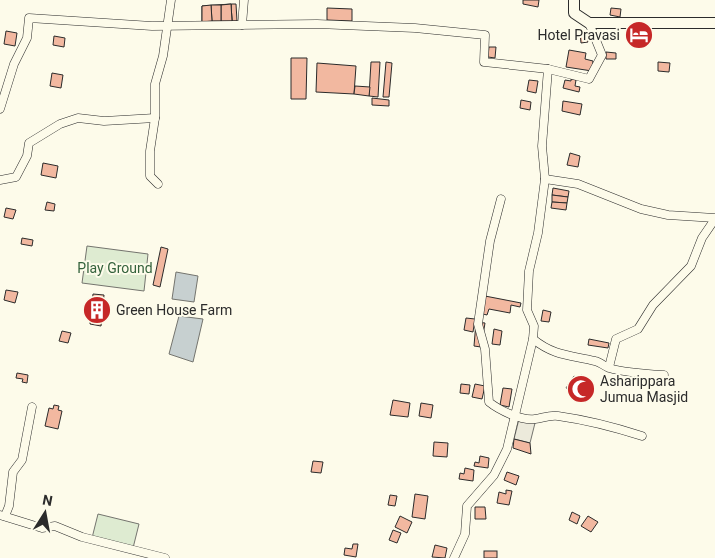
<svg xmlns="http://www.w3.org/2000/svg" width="715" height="558" viewBox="0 0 715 558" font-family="Roboto,sans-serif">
<rect width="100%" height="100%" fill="#fdfbea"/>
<g fill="#deebd1" stroke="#74746e">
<path d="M 87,246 L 148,254 L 144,291 L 82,283 Z"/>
<path d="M 98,514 L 139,524 L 133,548 L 92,538 Z"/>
</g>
<path fill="#eceadb" stroke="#74746e" d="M 519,419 L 535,423 L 530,443 L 514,439 Z"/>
<g fill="#c7d0d0" stroke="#74746e">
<path d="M 176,272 L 198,276 L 194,302 L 172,299 Z"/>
<path d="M 179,316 L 203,319 L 193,362 L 169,354 Z"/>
</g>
<g fill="#f2b8a0" stroke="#2b2b2b">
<path d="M 523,0 L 539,0 L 538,7 L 523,4 Z"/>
<path d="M 231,4 L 236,4 L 237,21 L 232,21 Z"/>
<path d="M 231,4 L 232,21 L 202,22 L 202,6 Z"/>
<path d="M 231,4 L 232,21 L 221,21 L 221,5 Z"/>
<path d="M 211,5 L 221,5 L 221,21 L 212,21 Z"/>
<path d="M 211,5 L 212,21 L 202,22 L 202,6 Z"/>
<path d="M 327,8 L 352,9 L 352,21 L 327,20 Z"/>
<path d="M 611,8 L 621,9 L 620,17 L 610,15 Z"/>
<path d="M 6,31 L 17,33 L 15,46 L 4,44 Z"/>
<path d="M 580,33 L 587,33 L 588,42 L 581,43 Z"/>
<path d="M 54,36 L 65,38 L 64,47 L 53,45 Z"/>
<path d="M 489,47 L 496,47 L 495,58 L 488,57 Z"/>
<path d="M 569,50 L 586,53 L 585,59 L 593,61 L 592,71 L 566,67 Z"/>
<path d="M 606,52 L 616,53 L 616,59 L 606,59 Z"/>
<path d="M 291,58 L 307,58 L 306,99 L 291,99 Z"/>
<path d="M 371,62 L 380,62 L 378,97 L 369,96 Z"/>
<path d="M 386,62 L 392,63 L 389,97 L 383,97 Z"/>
<path d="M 658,62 L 670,63 L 669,72 L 658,71 Z"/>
<path d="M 317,63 L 356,66 L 354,94 L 316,92 Z"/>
<path d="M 52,73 L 63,75 L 61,88 L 50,86 Z"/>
<path d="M 571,79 L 576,80 L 575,86 L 580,87 L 579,92 L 563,88 L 565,80 L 571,81 Z"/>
<path d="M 529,80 L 538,81 L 536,93 L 527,91 Z"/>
<path d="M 355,86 L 370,87 L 369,96 L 354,94 Z"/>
<path d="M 372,98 L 389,100 L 389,106 L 372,105 Z"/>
<path d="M 521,100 L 531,102 L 530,110 L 520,108 Z"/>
<path d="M 563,101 L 582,104 L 580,115 L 562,111 Z"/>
<path d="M 570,153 L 580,156 L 578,167 L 567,165 Z"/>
<path d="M 43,163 L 58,166 L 56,178 L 41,175 Z"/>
<path d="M 553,188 L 569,191 L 568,197 L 552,195 Z"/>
<path d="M 552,195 L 568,197 L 567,203 L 552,202 Z"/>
<path d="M 47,202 L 55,204 L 54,211 L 45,210 Z"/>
<path d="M 552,202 L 567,203 L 566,210 L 551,208 Z"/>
<path d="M 6,208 L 16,210 L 13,219 L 4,217 Z"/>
<path d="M 22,238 L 33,240 L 32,246 L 21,244 Z"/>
<path d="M 161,247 L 168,249 L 160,287 L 153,285 Z"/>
<path d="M 6,290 L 18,292 L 15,303 L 4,300 Z"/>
<path d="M 93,294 L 104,295 L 101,326 L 90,324 Z"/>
<path d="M 485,296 L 521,303 L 520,307 L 511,305 L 510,313 L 489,309 L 487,315 L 483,314 Z"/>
<path d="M 543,310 L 551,312 L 549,322 L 541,321 Z"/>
<path d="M 466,318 L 475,319 L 473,332 L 464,330 Z"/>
<path d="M 476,322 L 485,323 L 481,347 L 474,346 Z"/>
<path d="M 494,329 L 502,331 L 500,345 L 492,344 Z"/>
<path d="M 62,331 L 71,333 L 68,343 L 59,341 Z"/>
<path d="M 589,339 L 609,343 L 608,348 L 588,345 Z"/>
<path d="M 17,373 L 28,375 L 27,383 L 22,382 L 23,379 L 16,378 Z"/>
<path d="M 581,375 L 593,384 L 593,391 L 586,402 L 566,388 L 574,376 L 578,379 Z"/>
<path d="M 461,384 L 470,385 L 469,394 L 460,393 Z"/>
<path d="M 475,384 L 485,386 L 482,399 L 472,397 Z"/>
<path d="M 503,388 L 512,389 L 509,407 L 500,405 Z"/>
<path d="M 393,400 L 410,403 L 408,417 L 390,415 Z"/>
<path d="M 421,403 L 433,405 L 431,418 L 419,416 Z"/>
<path d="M 54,405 L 59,406 L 58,410 L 62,411 L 58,429 L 45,426 L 49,408 L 53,409 Z"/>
<path d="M 514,439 L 530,443 L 531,454 L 513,448 Z"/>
<path d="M 434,442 L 448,443 L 447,457 L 433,456 Z"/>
<path d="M 480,456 L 489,458 L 488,468 L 474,466 L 475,462 L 479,463 Z"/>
<path d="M 313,461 L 323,462 L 321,473 L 311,472 Z"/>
<path d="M 465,468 L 474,470 L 473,481 L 459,479 L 460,473 L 464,474 Z"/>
<path d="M 507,472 L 519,476 L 516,485 L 504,480 Z"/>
<path d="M 506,490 L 512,491 L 509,505 L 497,503 L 499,492 L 506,494 Z"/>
<path d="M 415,494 L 428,496 L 425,519 L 412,517 Z"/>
<path d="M 390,495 L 397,496 L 395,506 L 388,505 Z"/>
<path d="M 475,507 L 485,507 L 486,519 L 475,519 Z"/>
<path d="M 572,512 L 580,516 L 577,524 L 569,520 Z"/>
<path d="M 400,516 L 412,522 L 407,533 L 395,527 Z"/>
<path d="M 588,516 L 598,522 L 591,532 L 581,526 Z"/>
<path d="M 393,530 L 401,533 L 397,543 L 389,540 Z"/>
<path d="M 353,544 L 358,544 L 356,557 L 344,555 L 345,548 L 352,549 Z"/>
<path d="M 435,545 L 447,548 L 445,558 L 432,557 Z"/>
<rect x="484" y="551" width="13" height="7"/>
</g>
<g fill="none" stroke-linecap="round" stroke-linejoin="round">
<defs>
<g id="minor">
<path d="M 242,25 L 244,0"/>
<path d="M 0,109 L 14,64 L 27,38 L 29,18 L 152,26 L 317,24 L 415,28 L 485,35 L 484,62 L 548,69 L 589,79 L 602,55 L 589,23"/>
<path d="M 545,179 L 578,184 L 641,209 L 668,215 L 715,218"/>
<path d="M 0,180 L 16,177 L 27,156 L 29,143 L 60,124 L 78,118 L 104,121 L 155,118"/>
<path d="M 158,184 L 150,176 L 150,151 L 155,118 L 155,84 L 163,56 L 171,0"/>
<path d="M 501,199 L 490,241 L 478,324 L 485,349 L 489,402 C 499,410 521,421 535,419 C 543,418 549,415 558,416 C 587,420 614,427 642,436"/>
<path d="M 533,339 C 554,356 570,355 595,361 C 600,362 604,366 609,368 C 626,373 646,374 664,375"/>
<path d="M 609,367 L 616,339 L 638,329 L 653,305 L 691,266 L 702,238 L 715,219"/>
<path d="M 0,515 L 42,528 L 55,526 L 82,537 L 165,558"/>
<path d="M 5,516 L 9,506 L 13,472 L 22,460 L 32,407"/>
<path d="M 454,558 L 465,534 L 467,506 L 494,475 L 507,449 L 533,339 L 534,326 L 527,310 L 529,271 L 538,233 L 545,179 L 542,146 L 548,69"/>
</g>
<path id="major" d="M 574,0 L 574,13 L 589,23 L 715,23"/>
</defs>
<use href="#minor" stroke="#2b2b2b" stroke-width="9"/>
<use href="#major" stroke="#2b2b2b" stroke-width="12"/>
<use href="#minor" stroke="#fdfbea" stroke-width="8"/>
<use href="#major" stroke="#fdfbea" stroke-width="10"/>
</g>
<defs>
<symbol id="hotel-disc" viewBox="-11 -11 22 22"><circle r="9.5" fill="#c62828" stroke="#fdfbea"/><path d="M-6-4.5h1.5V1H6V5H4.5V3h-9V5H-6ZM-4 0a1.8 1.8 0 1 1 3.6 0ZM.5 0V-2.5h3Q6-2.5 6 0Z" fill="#fff"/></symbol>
<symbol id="building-disc" viewBox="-11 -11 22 22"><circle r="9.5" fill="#c62828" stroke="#fdfbea"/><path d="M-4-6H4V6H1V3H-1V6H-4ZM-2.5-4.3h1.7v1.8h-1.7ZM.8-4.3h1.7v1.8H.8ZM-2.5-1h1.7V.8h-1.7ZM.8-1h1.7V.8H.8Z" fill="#fff"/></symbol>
<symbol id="mosque-disc" viewBox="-11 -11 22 22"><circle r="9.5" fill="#c62828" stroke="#fdfbea"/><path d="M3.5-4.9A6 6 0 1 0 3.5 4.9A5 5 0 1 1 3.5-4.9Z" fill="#fff"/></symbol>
</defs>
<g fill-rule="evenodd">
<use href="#hotel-disc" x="623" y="19" width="32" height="32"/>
<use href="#building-disc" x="81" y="294" width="32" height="32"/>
<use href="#mosque-disc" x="565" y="373" width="32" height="32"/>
</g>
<g text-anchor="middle" stroke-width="4" stroke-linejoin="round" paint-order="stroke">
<g font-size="14" fill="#2b2b2b" stroke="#fdfbea" text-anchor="start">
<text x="620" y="40" text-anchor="end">Hotel Pravasi</text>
<text x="116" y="315">Green House Farm</text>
<text x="600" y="386">Asharippara<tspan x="600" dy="16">Jumua Masjid</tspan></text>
</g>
<g font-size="14" fill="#34623c" stroke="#fdfbea">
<text x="115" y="273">Play Ground</text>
</g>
</g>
<g transform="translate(45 513) rotate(11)" stroke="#fdfbea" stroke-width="4" paint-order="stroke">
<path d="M0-4L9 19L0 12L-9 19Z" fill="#2b2b2b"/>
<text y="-8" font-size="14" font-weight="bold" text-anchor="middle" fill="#2b2b2b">N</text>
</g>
</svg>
